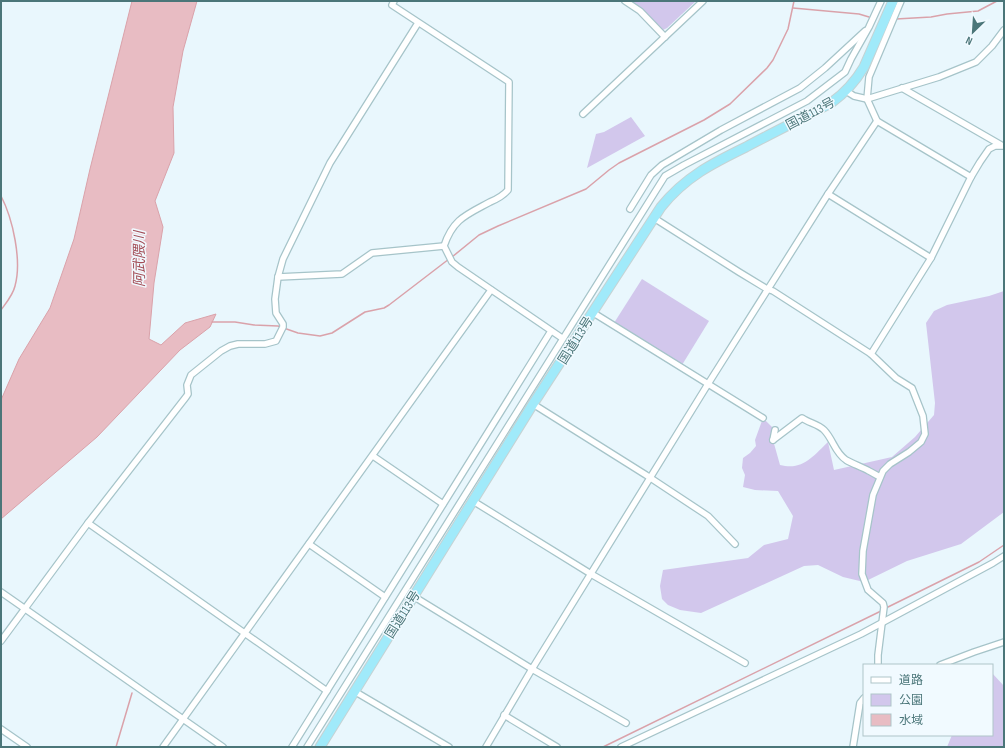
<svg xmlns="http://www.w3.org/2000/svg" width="1005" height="748" viewBox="0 0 1005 748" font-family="'Sofia Sans Condensed','Noto Sans JP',sans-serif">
<rect width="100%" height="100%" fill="#e9f7fd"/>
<g fill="#d2c7ec">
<path d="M 631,1 L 696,1 L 667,28 L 661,31 Z"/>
<path d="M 631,117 L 645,136 L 587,168 L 596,134 L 604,132 Z"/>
<path d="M 642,279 L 709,321 L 682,365 L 614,323 Z"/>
<path d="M 1004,291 L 1004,512 L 961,544 L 907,561 L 864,582 L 843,577 L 818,565 L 804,566 L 701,613 L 680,610 L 668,605 L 662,599 L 660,586 L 663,570 L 748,558 L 764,545 L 788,539 L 793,516 L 778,491 L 755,490 L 743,487 L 745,475 L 742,468 L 743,458 L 750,453 L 756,446 L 755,440 L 763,418 L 775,430 L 773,440 L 780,465 C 803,471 813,456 828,442 L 834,470 L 892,457 L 915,437 L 934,415 L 935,403 L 926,323 L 934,311 L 947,305 L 989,296 Z"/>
<path d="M 992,673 L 1004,686 L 1004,747 L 947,747 L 952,735 L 992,735 Z"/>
</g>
<path fill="#e8bcc3" stroke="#daa2aa" d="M 132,1 L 197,1 L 183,51 L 173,107 L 174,153 L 155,201 L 163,227 L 154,283 L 149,339 L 161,345 L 185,323 L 216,314 L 210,327 L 180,350 L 97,437 L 1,519 L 1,400 L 19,359 L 50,308 L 74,239 L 90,169 Z"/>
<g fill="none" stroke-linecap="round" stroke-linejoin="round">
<g stroke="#daa2aa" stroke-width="1.5">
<path d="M 793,8 L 859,14 L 869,17"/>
<path d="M 896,19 L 931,17 L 947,14 L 978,11 L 997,1"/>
<path d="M 1,196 C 13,219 22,261 15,286 C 13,295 6,303 1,310"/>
<path d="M 452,257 L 479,235 L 498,226 L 586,189 L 609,170 L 619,163 L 704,120 L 730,104 L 767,68 L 773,60 L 788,29 L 794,1"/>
<path d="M 212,322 L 235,322 L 254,325 L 278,326 L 298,333 L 320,336 L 332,333 L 365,312 L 384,308 L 389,305 L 449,259"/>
<path d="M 886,608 L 979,562 L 1004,545"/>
<path d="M 116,747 L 132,693"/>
<path d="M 603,747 L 881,611"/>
</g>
<defs>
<g id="minor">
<path d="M 394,1 L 392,5 L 395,7 L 509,82 L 508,190 C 503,196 497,199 490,202 C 466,215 453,219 444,246 L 452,262 L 458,267 L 562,338"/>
<path d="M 625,1 L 640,11 L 665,37"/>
<path d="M 901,1 L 869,77 L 867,99 L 877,121 L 971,177"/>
<path d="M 902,88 L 1001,145"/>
<path d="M 846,91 L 854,96 L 867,99 L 939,77 L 976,62 L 992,46 L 1004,30"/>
<path d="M 583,114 L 703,1"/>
<path d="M 828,194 L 931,258"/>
<path d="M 630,209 L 651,175 L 662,165 L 721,130 L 800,88 L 825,68 L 865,31"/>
<path d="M 654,218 L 739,272 L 767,289 L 773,291 L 871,354 L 896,378 L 912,388 L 923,416 L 925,434 L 921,442 L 909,452 L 890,464 L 883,471 L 873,495 L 863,551 L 862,574 L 868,590 L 883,603 L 884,607 L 878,655 L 878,665"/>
<path d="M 278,277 L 342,274 L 372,253 L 444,246"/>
<path d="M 592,312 L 763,418"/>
<path d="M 871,354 L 931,258 L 971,177 L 980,162 L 989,149 L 995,146 L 1004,146"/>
<path d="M 533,404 L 646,475 L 708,516 L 735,544"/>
<path d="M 773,440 L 802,418 C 809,423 818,424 824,430 C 833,439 835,453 846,460 C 853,464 862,467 869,471 C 873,473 876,475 880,477"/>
<path d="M 773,440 L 775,430"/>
<path d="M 373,456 L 443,504"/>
<path d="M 473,501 L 591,574 L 745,663"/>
<path d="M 88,523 L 327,691"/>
<path d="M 309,544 L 385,597"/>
<path d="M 1,592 L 223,747"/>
<path d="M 413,596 L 532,669 L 626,723"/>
<path d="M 1,641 L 88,523 L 186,397 L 188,394 L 187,385 L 191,375 L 221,351 L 230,346 L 238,344 L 265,344 L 276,341 L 283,327 L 283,324 L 276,313 L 275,299 L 278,277 L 283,259 L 330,163 L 418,23"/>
<path d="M 940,665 L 974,652 L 1004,642"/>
<path d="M 354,691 L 449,747"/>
<path d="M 504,715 L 557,747"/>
<path d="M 1,729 L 27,747"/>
<path d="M 163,747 L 491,290"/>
<path d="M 292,747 L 551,331"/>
<path d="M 307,747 L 665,176 L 684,165 L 807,101 L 845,72 L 851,59 L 869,27 L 881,1"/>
<path d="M 486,747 L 532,669 L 708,384 L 828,194 L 877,121"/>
<path d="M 621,747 L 861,634 L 993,563 L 1004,556"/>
<path d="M 853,747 L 860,703 L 864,698"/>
</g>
<path id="trunk" d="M 320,747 L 533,404 L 661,207 C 685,177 713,163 746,147 C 774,132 803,118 831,103 C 845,93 855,82 864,67 L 893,1"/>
</defs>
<use href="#minor" stroke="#a6c4c9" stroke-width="8"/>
<use href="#trunk" stroke="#c5d3d4" stroke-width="11"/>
<use href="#minor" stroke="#fff" stroke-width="5.5"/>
<use href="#trunk" stroke="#a0eafa" stroke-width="9"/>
</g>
<g text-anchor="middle" stroke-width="3" stroke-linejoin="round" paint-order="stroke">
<g font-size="13" fill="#4b7679" stroke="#f1faff">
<text transform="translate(810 113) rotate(-28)" y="5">国道113号</text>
<text transform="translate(575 340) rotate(-58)" y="5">国道113号</text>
<text transform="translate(402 614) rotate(-58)" y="5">国道113号</text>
</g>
<g font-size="14" font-style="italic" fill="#a34d57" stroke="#f1faff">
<text transform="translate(139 259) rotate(-90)" y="5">阿武隈川</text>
</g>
</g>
<rect width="1005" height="748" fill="none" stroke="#4b7679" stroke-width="4"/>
<rect x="863" y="664" width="130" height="72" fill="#f1faff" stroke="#afc5c9"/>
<rect x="871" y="677" width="20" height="6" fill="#ffffff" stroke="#afc5c9"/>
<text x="899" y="684" font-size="12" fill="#4b7679">道路</text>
<rect x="871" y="694" width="20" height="12" fill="#d2c7ec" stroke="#afc5c9"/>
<text x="899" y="704" font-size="12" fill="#4b7679">公園</text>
<rect x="871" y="714" width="20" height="12" fill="#e8bcc3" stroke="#afc5c9"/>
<text x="899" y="724" font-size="12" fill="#4b7679">水域</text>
<g transform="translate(973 32) rotate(205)" stroke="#f1faff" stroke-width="3" paint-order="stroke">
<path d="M0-3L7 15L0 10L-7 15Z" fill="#4b7679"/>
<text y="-6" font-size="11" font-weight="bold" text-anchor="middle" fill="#4b7679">N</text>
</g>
</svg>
